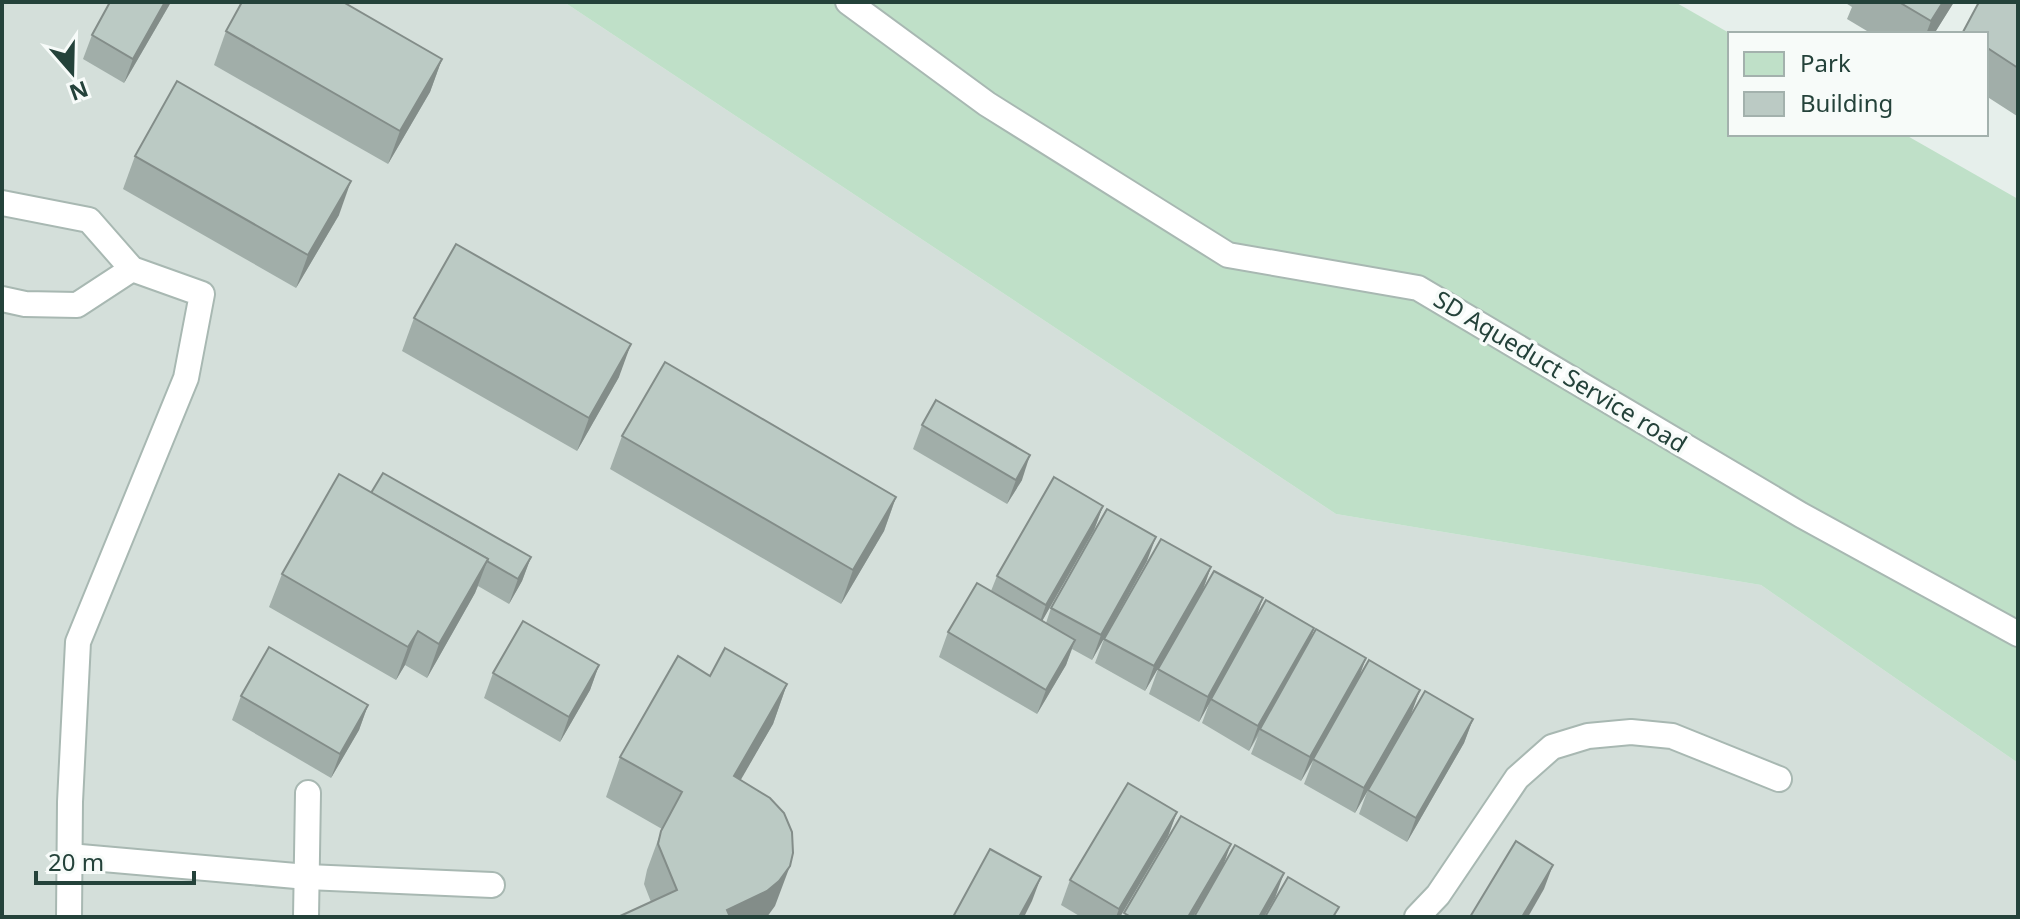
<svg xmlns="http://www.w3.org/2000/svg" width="2020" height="919" viewBox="0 0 2020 919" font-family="'Noto Sans',sans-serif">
<rect width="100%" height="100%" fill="#e6efeb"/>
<path fill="#d4dfda" d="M 2,2 L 564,2 L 1336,514 L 1761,585 L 2018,763 L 2018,917 L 2,917 Z"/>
<path fill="#bfe0c8" d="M 564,2 L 1675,2 L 1731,34 L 1730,134 L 1904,134 L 2018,199 L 2018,763 L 1761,585 L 1336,514 Z"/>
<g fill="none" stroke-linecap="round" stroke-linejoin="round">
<defs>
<g id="service">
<path d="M 848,2 L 987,104 L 1228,255 L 1418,288 L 1801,515 L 2018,634"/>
<path d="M 2,203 L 89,220 L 132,269 L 202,294 L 186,378 L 78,642 L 70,802 L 69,917"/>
<path d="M 2,299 L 25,304 L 77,305 L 132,269"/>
<path d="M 69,856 L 307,877 L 492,885"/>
<path d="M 306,917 L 308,793"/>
<path d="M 1417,917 L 1438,895 L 1517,778 L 1552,747 L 1588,736 L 1631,732 L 1672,736 L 1779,779"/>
</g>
</defs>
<use href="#service" stroke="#a8b8b2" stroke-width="28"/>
<use href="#service" stroke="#fff" stroke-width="24"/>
</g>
<g fill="#a1aea9">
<path d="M 110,2 L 171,2 L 124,83 L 83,59 L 92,35 Z"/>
<path d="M 1844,2 L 1954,2 L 1934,34 L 1872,34 L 1847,19 L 1852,7 Z"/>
<path d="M 1979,2 L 2018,2 L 2017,116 L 1986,96 L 1986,34 L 1962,34 Z"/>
<path d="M 226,31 L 442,59 L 430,92 L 388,164 L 214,65 Z"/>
<path d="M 135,156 L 339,215 L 296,288 L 123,189 Z"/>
<path d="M 414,318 L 619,377 L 577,451 L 402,351 Z"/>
<path d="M 922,425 L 1022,480 L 1007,504 L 913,449 Z"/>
<path d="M 622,436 L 896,497 L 884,531 L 841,604 L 610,469 Z"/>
<path d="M 371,493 L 531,557 L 522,581 L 509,604 L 478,586 L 475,593 L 427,678 L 405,665 L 396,680 L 269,607 L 282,574 Z"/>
<path d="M 1103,506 L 1094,530 L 1042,621 L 1046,623 L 1051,608 L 1147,561 L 1092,660 L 1072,649 L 1066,665 L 1037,714 L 939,657 L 948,632 L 991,591 L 997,576 Z"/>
<path d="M 1211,567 L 1202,592 L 1256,618 L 1314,628 L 1310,642 L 1358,681 L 1420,690 L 1411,714 L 1473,719 L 1464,743 L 1407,842 L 1359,814 L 1367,792 L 1355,813 L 1304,784 L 1313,761 L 1301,781 L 1251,754 L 1258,736 L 1249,751 L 1202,723 L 1209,704 L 1199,722 L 1149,694 L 1158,669 L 1201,594 L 1145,691 L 1095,663 L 1104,639 Z"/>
<path d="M 599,665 L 590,690 L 560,742 L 484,698 L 493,673 Z"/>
<path d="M 710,676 L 787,684 L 773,724 L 740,780 L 775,906 L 651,902 L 644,884 L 647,870 L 662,829 L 606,797 L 620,757 Z"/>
<path d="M 241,696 L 368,705 L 359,730 L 331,778 L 232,720 Z"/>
<path d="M 1177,812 L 1168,836 L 1120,917 L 1081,917 L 1061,905 L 1070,880 Z"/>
</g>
<g fill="#838d89">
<path d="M 165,2 L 171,2 L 124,83 L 133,59 Z"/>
<path d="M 1943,2 L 1954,2 L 1934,34 L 1926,34 L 1931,21 Z"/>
<path d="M 442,59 L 430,92 L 388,164 L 400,131 Z"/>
<path d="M 351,181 L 339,215 L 296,288 L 308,255 Z"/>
<path d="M 631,344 L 619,377 L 577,451 L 589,418 Z"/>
<path d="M 1030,455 L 1022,480 L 1007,504 L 1016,480 Z"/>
<path d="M 896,497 L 884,531 L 841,604 L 853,570 Z"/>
<path d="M 1103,506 L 1094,530 L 1037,630 L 1046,605 Z"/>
<path d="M 1156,537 L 1147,561 L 1092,660 L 1101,635 Z"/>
<path d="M 531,557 L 522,581 L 509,604 L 518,579 Z"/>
<path d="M 488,559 L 475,593 L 427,678 L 439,644 Z"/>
<path d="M 1211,567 L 1202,592 L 1145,691 L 1154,666 Z"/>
<path d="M 1263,598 L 1254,623 L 1199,722 L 1208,697 Z"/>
<path d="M 1314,628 L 1305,653 L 1260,729 L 1249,751 L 1258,726 Z"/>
<path d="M 418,631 L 405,665 L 396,680 L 408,647 Z"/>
<path d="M 1075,640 L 1066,665 L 1037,714 L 1046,690 Z"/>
<path d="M 1366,658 L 1357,683 L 1301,781 L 1310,757 Z"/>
<path d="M 599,665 L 590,690 L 560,742 L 569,717 Z"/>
<path d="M 787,684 L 773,724 L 720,816 L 734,776 Z"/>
<path d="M 1420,690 L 1411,714 L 1355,813 L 1364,788 Z"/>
<path d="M 368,705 L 359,730 L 331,778 L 340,754 Z"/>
<path d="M 1473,719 L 1464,743 L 1407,842 L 1416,818 Z"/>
<path d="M 1177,812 L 1168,836 L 1120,917 L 1116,917 L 1119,909 Z"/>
<path d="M 1231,844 L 1222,869 L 1193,917 L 1188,917 Z"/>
<path d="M 1553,865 L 1544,889 L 1528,917 L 1522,917 Z"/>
<path d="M 790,866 L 775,906 L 767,917 L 724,917 L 727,910 Z"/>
<path d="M 1284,873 L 1275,898 L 1264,917 L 1259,917 Z"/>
<path d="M 1041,877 L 1032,901 L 1024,917 L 1019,917 Z"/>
</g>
<g fill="#bbcac4" stroke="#838d89" stroke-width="2">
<path d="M 110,2 L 165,2 L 133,59 L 92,35 Z"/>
<path d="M 242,2 L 343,2 L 442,59 L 400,131 L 226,31 Z"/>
<path d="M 1899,2 L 1943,2 L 1931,21 Z"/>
<path d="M 1979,2 L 2018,2 L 2018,68 L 1986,47 L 1986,34 L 1966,34 L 1963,32 Z"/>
<path d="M 177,81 L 351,181 L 308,255 L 135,156 Z"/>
<path d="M 456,244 L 631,344 L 589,418 L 414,318 Z"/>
<path d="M 665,362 L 896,497 L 853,570 L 622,436 Z"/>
<path d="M 936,400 L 1030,455 L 1016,480 L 922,425 Z"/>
<path d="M 383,473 L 531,557 L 518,579 L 487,561 L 488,559 L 371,493 Z"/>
<path d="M 339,474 L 488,559 L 439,644 L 418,631 L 408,647 L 282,574 Z"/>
<path d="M 1054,477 L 1103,506 L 1046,605 L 997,576 Z"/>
<path d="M 1107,509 L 1156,537 L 1101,635 L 1051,608 Z"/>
<path d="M 1161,539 L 1211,567 L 1154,666 L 1104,639 Z"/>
<path d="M 1214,571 L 1263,598 L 1208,697 L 1158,669 Z"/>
<path d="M 977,583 L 1075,640 L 1046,690 L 948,632 Z"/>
<path d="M 1266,600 L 1314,628 L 1258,726 L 1211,699 Z"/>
<path d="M 523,621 L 599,665 L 569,717 L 493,673 Z"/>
<path d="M 1316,629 L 1366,658 L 1310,757 L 1260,729 Z"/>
<path d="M 269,647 L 368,705 L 340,754 L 241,696 Z"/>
<path d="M 725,648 L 787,684 L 734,776 L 770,798 L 784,813 L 792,832 L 793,853 L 790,866 L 779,881 L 767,891 L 727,910 L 730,917 L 618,917 L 677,890 L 658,844 L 661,831 L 682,792 L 620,757 L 678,656 L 710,676 Z"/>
<path d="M 1369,660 L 1420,690 L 1364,788 L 1313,759 Z"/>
<path d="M 1425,691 L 1473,719 L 1416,818 L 1368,790 Z"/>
<path d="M 1128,783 L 1177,812 L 1119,909 L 1070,880 Z"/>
<path d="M 1181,816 L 1231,844 L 1188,917 L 1131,917 L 1124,913 Z"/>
<path d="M 1516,841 L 1553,865 L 1522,917 L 1470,917 Z"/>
<path d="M 1235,845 L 1284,873 L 1259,917 L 1194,917 Z"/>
<path d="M 990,849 L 1041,877 L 1019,917 L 953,917 Z"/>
<path d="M 1288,877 L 1339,907 L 1333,917 L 1265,917 Z"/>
</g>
<g text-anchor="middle" stroke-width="7" stroke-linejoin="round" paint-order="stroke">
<g font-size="24" fill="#24423a" stroke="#f7fbf9">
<text transform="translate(1560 372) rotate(31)" y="8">SD Aqueduct Service road</text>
</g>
</g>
<rect width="2020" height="919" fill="none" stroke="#24423a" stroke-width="8"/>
<rect x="1728" y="32" width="260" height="104" fill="#f7fbf9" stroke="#a3b1ad" stroke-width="2"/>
<rect x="1744" y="52" width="40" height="24" fill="#bfe0c8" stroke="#a3b1ad" stroke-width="2"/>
<text x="1800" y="72" font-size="24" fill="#24423a">Park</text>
<rect x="1744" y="92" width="40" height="24" fill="#bbcac4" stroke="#a3b1ad" stroke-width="2"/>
<text x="1800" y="112" font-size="24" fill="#24423a">Building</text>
<g transform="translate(72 72) rotate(160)" stroke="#f7fbf9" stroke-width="6" paint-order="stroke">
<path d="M0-6L14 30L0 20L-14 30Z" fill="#24423a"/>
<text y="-12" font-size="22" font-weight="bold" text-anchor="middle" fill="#24423a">N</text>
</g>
<path d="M36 871v12h158v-12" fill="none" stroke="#24423a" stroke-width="4"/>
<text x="48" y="871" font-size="24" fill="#24423a" stroke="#f7fbf9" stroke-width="6" paint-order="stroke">20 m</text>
</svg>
